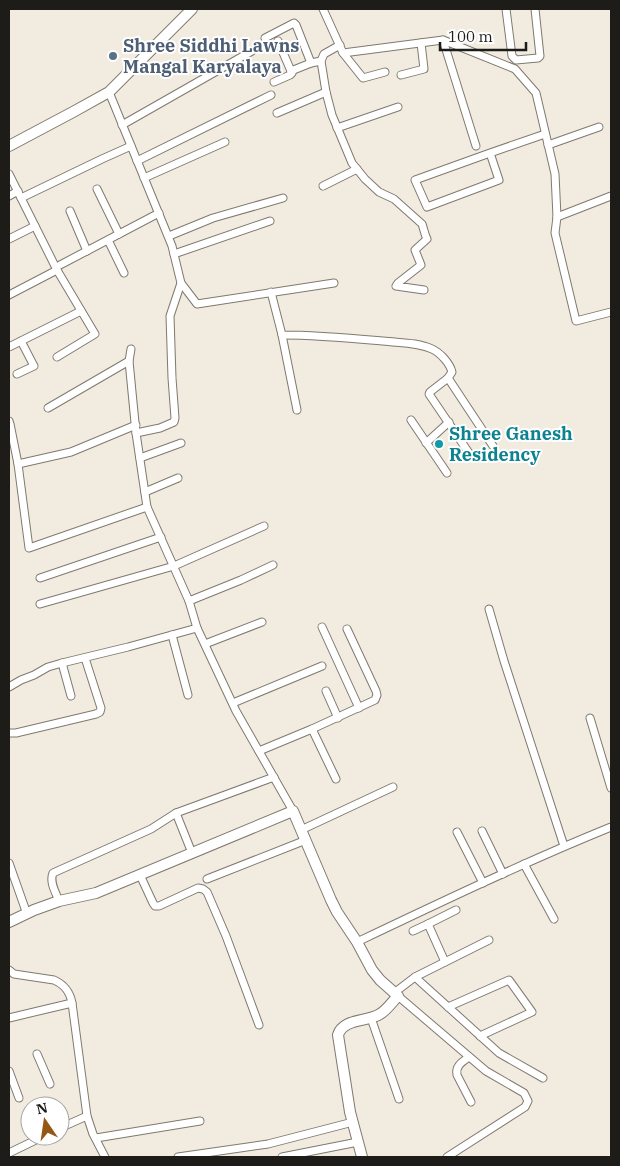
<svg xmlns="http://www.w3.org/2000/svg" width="620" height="1166" viewBox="0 0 620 1166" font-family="'IBM Plex Serif',serif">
<rect width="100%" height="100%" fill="#f2ebe0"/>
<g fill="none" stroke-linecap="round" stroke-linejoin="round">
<defs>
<g id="street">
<path d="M 323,9 L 343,53 L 443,40 L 515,69 L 536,93 L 555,174 L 557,217 L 555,233 L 576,321 L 611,312"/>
<path d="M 506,9 L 512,56 L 516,60 L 538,58 L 540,56 L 535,9"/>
<path d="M 265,38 L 294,23 L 296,25 L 311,63"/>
<path d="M 443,40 L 476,146"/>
<path d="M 278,41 L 291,71 L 311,63 L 321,61"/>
<path d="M 340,45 L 324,54 L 321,61 L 326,92 L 332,115 L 352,163 L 365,179 L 379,192 L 394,199 L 422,224 C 424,229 424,233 427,239 L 415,250 L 421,265 L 398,283 L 396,286 L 424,290"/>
<path d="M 343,53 L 363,78 L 385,72"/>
<path d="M 401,75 L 424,69 L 421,43"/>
<path d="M 274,82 L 290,75 L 292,73 L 291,71"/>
<path d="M 109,92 L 172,246 L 181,283 L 170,316 L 172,378 L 175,418 L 174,422 L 160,428 L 136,433"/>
<path d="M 277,113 L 326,92"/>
<path d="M 122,125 L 252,51"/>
<path d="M 337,128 L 398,107"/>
<path d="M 548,145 L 599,127"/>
<path d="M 490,153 L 499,180 L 427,207 L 415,180 L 490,153 L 545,134"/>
<path d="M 137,161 L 271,95"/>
<path d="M 9,174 L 57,270 L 95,334 L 57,357"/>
<path d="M 144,178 L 225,142"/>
<path d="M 323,186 L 357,169"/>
<path d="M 97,189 L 119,234"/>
<path d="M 9,196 L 18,191"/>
<path d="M 21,198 L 102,159 L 131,146"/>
<path d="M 70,211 L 87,251"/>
<path d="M 557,217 L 611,196"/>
<path d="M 169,236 L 213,218 L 283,198"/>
<path d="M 9,239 L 35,226"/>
<path d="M 108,240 L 124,273"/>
<path d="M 174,254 L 270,221"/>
<path d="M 60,265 L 159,213"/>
<path d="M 181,283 L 197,304 L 334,283"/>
<path d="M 271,292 L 282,335 C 316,335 349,338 383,341 C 399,343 417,342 432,349 C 441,353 450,364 452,372 L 448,378 L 430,392 L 429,394 L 469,453"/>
<path d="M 9,295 L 57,270"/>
<path d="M 282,335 L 297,410"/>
<path d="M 9,347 L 81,311"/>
<path d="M 131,349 L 129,361 L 136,433 L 147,507 L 189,601 L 197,628 L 236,711 L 293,811"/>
<path d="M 17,374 L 34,366 L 21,341"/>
<path d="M 448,378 L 493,446"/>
<path d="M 48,408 L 129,361"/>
<path d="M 411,420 L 447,473"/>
<path d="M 9,421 L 10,424 L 18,464 L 29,548 L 147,507"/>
<path d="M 426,443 L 449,422"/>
<path d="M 140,458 L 181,443"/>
<path d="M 18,464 L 71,452 L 136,425"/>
<path d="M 145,492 L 178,478"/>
<path d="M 40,578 L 161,537"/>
<path d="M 189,601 L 241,580 L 273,565"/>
<path d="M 40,604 L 174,566 L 264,526"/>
<path d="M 489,609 L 504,661 L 564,846"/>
<path d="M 322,627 L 359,708"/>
<path d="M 172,635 L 188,695"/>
<path d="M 205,644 L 262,622"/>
<path d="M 62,663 L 71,696"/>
<path d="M 9,687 L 21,680 L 34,675 L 48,667 L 62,663 L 128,647 L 197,628"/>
<path d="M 326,691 L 338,718"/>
<path d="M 233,703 L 322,666"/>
<path d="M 590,718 L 611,788"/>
<path d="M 312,729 L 336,779"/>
<path d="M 9,733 L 16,733 L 96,714 L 100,712 L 101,708 L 85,658"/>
<path d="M 259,751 L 312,729 L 375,700 L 377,695 L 376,691 L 347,629"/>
<path d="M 176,813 L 192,853"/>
<path d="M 301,830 L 393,787"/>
<path d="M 482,831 L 503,874"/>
<path d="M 457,832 L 483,883"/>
<path d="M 9,863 L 27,914"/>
<path d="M 524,864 L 554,919"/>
<path d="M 140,875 L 153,903 L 155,906 L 159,906 L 198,888 L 203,889 L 207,892 L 226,936 L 259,1025"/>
<path d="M 207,879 L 306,840"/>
<path d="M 59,901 C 56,893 49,882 53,873 L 151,829 L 176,813 L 274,777"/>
<path d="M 413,931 L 428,924"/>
<path d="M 357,942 C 441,902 525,862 611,827"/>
<path d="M 445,962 L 428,924 L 456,910"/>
<path d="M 9,970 L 14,974 L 54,980 C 65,985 70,992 72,1003 L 87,1116 L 93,1134 L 105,1157"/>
<path d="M 415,977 L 499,1053 L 543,1078"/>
<path d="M 394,993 L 415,977 L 489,940"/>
<path d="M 398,996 L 486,1071 L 524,1093 L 528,1101 L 525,1107 L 447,1157"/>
<path d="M 448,1007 L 509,980 L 532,1012 L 480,1036"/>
<path d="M 9,1018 L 72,1003"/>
<path d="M 371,1018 L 399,1099"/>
<path d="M 37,1054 L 50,1084"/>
<path d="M 469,1057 C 462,1062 455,1066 457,1075 L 471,1102"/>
<path d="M 9,1071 L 19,1098"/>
<path d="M 60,1128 L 87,1116"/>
<path d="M 96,1138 L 200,1121"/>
<path d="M 9,1153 L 44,1136"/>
<path d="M 178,1157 L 268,1144 L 353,1122"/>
<path d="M 282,1157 L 358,1142"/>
</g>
<g id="secondary">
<path d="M 9,146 L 73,112 L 109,92 L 192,9"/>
<path d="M 9,922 L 34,910 L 59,901 L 96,893 L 293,811 L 331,900 L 337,912 L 357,942 L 372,970 L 380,980 L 398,996 C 392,1002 387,1010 380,1014 C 368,1022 343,1018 338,1035 L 350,1112 L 362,1157"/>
</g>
</defs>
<use href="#street" stroke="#7f796f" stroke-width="9"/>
<use href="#secondary" stroke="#7f796f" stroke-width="12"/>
<use href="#street" stroke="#fff" stroke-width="7"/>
<use href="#secondary" stroke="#fff" stroke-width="10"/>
</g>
<circle fill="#5c6f8a" stroke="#fff" stroke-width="2" cx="113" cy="56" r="5"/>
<circle fill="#0f9aa8" stroke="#fff" stroke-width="2" cx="439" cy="444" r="5"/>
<g text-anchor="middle" stroke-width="4" stroke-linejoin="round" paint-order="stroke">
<g font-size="18" font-weight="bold" fill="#4e5e75" stroke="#fff" text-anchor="start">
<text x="123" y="52">Shree Siddhi Lawns<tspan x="123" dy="21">Mangal Karyalaya</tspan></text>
</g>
<g font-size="18" font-weight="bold" fill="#0d838f" stroke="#fff" text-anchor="start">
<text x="449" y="440">Shree Ganesh<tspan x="449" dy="21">Residency</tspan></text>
</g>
</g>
<rect width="620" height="1166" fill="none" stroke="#1e1c18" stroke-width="20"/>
<g transform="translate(45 1121) rotate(347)"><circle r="24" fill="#ffffff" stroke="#a5a4a3"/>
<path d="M0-4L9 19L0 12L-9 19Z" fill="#925814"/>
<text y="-8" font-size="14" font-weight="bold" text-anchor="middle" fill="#1e1c18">N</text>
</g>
<path d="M440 42v8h86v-8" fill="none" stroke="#1e1c18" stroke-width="2.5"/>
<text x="448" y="42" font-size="15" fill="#1e1c18" stroke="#ffffff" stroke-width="4" paint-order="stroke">100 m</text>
</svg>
